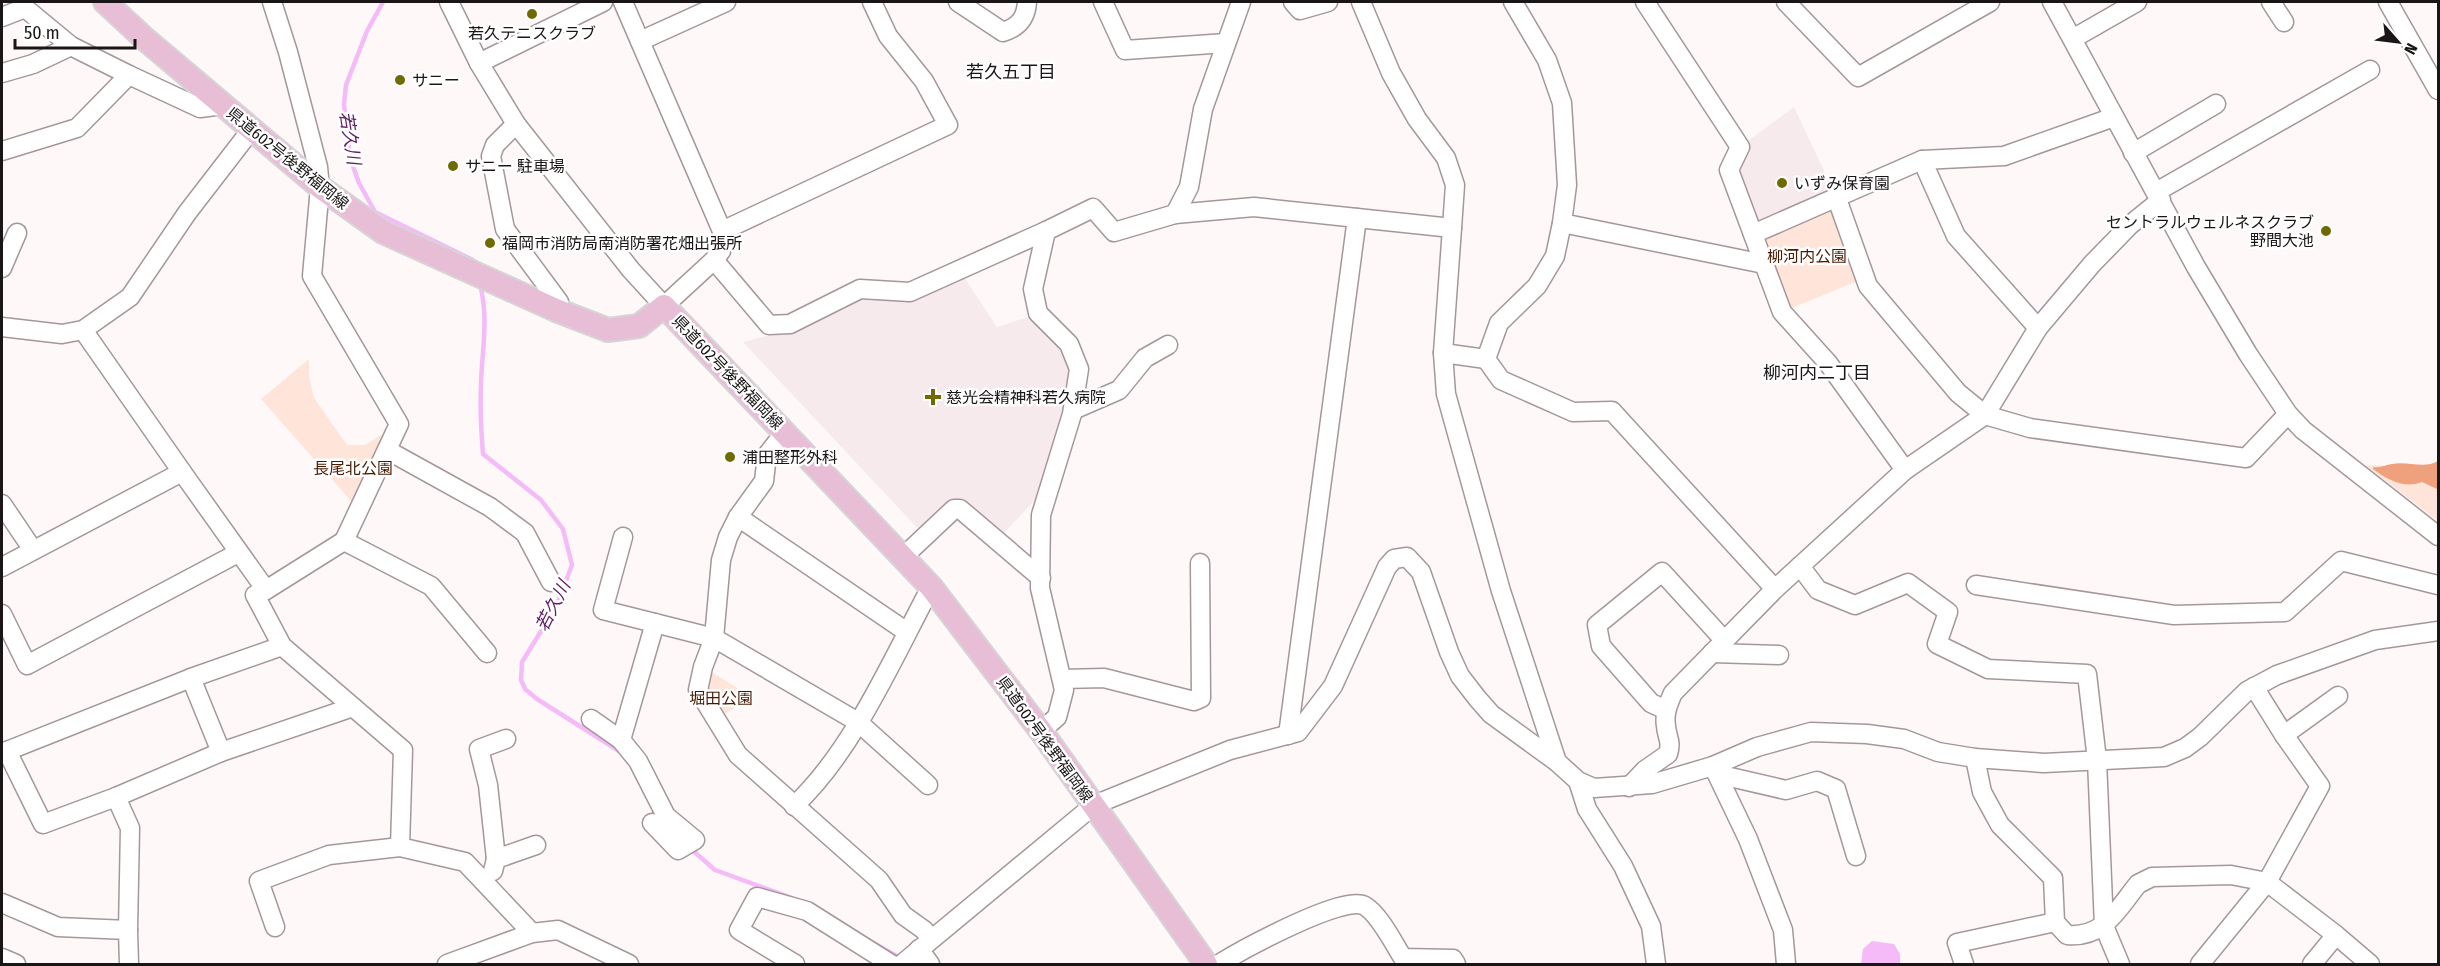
<svg xmlns="http://www.w3.org/2000/svg" width="2440" height="966" viewBox="0 0 2440 966" font-family="'Fira Sans Condensed','Noto Sans JP',sans-serif">
<rect width="100%" height="100%" fill="#fef8f9"/>
<g fill="#f7eaec">
<path d="M 1794,107 L 1836,196 L 1753,234 L 1729,170 L 1740,147 Z"/>
<path d="M 960,271 L 997,327 L 1034,315 L 1061,346 L 1074,373 L 1067,420 L 1034,501 L 1002,535 L 959,502 L 923,534 L 743,342 L 799,328 L 865,294 Z"/>
</g>
<g fill="#ffe5d9">
<path d="M 1836,196 L 1865,278 L 1782,312 L 1753,234 Z"/>
<path d="M 309,359 L 309,377 L 314,398 L 347,445 L 365,445 L 399,424 L 359,510 L 261,399 Z"/>
<path d="M 2365,465 L 2438,467 L 2438,521 Z"/>
<path d="M 703,667 L 739,689 L 745,702 L 715,720 L 698,691 Z"/>
</g>
<path fill="#efa17d" d="M 2438,461 L 2437,489 L 2422,482 C 2405,489 2387,480 2373,469 L 2373,467 C 2381,468 2385,465 2392,464 C 2407,461 2425,469 2438,461 Z"/>
<path fill="#f5baf8" d="M 1872,941 L 1894,944 L 1900,954 L 1900,964 L 1861,964 L 1863,949 Z"/>
<g fill="none" stroke-linecap="round" stroke-linejoin="round">
<g stroke="#f5baf8" stroke-width="4.5">
<path d="M 383,2 L 367,31 L 346,85 L 344,104 L 350,158 L 359,183 L 375,212 L 473,260 L 473,263"/>
<path d="M 480,285 C 489,318 482,350 481,383 C 480,407 481,430 483,454 L 541,500 L 563,529 L 572,565 L 556,607 L 522,662 L 521,680 L 525,689 L 537,699 L 619,751"/>
<path d="M 690,848 L 715,870 L 792,898"/>
<path d="M 875,944 L 902,959"/>
</g>
<defs>
<g id="minor">
<path d="M 272,2 L 288,52 L 318,167 L 320,187 L 312,276 L 399,424 L 344,541"/>
<path d="M 449,2 L 479,63 L 516,124 L 631,270 L 664,306 L 714,260 L 721,251 L 722,231 L 623,2"/>
<path d="M 958,2 L 1003,32 C 1019,27 1026,18 1027,2"/>
<path d="M 1103,2 L 1125,50 L 1226,43"/>
<path d="M 1293,2 L 1300,10 L 1328,2"/>
<path d="M 1361,2 L 1391,73 L 1417,119 L 1446,158 L 1455,185 L 1452,228"/>
<path d="M 1645,2 L 1740,147 L 1729,170 L 1782,312 L 1828,363 L 1905,470"/>
<path d="M 1786,2 L 1858,77 L 1990,2"/>
<path d="M 2052,2 L 2196,267 L 2248,354 L 2288,414 L 2303,430 L 2438,536"/>
<path d="M 2271,2 L 2284,22"/>
<path d="M 2388,2 L 2438,90"/>
<path d="M 25,8 L 71,46 L 129,75 L 200,108 L 223,105"/>
<path d="M 2,17 L 25,8 L 22,2"/>
<path d="M 2074,38 L 2137,2"/>
<path d="M 640,41 L 726,2"/>
<path d="M 479,63 L 603,2"/>
<path d="M 2,73 L 33,64 L 71,46"/>
<path d="M 516,124 L 495,145 L 491,156 L 505,229 L 559,302 L 556,310"/>
<path d="M 2,151 L 77,128 L 129,75"/>
<path d="M 2133,153 L 2216,104"/>
<path d="M 1922,160 L 1956,236 L 2038,328"/>
<path d="M 2156,192 L 2370,70"/>
<path d="M 1836,196 L 1868,286 L 1958,393 L 1985,415 L 2030,428 L 2246,458 L 2288,414"/>
<path d="M 1175,214 L 1254,207 L 1357,218 L 1288,735"/>
<path d="M 1357,218 L 1452,228 L 1443,353 L 1446,394 L 1501,591 L 1557,762"/>
<path d="M 1562,223 L 1764,264"/>
<path d="M 722,231 L 948,125 L 924,81 L 888,36 L 872,2"/>
<path d="M 1753,234 L 1922,160 L 2004,156 L 2114,117"/>
<path d="M 714,260 L 769,325 L 790,324 L 860,289 L 910,292 L 1046,231"/>
<path d="M 2,268 L 17,233"/>
<path d="M 2,327 L 62,334 L 83,330 L 130,297 L 187,213 L 251,130"/>
<path d="M 83,330 L 182,472"/>
<path d="M 1443,353 L 1486,359 L 1501,380 L 1573,412 L 1612,411 L 1775,589"/>
<path d="M 1486,359 L 1499,323 L 1537,286 L 1555,256 L 1562,223 L 1567,185 L 1562,103 L 1547,60 L 1513,2"/>
<path d="M 1073,410 L 1119,390 L 1145,358 L 1168,345"/>
<path d="M 785,432 L 767,455 L 764,481 L 738,517 L 728,537 L 721,560 L 714,638 L 703,667 L 698,690 L 738,755 L 879,880 L 903,915 L 924,930 L 931,939"/>
<path d="M 387,450 L 490,507 L 525,533 L 551,582"/>
<path d="M 2,504 L 33,550"/>
<path d="M 738,517 L 907,632"/>
<path d="M 623,537 L 603,610 L 714,638 L 858,722 L 928,785"/>
<path d="M 903,557 L 954,509 L 960,509 L 1041,578"/>
<path d="M 1800,566 L 1818,590 L 1855,605 L 1908,583 L 1948,612 L 1937,644 L 1988,669 L 2087,674 L 2097,760 L 2104,926 L 2120,964"/>
<path d="M 2,567 L 182,472 L 266,590 L 344,541 L 431,586 L 487,653"/>
<path d="M 1976,585 L 2174,615 L 2285,612 L 2341,561 L 2438,585"/>
<path d="M 266,590 L 255,595 L 282,646 L 403,750 L 400,847 L 465,862 L 532,933"/>
<path d="M 2,614 L 27,665 L 238,553"/>
<path d="M 1712,653 L 1779,655"/>
<path d="M 191,678 L 221,752"/>
<path d="M 1062,679 L 1104,678 L 1194,701 L 1201,698 L 1200,563"/>
<path d="M 1666,710 L 1651,703 L 1601,646 L 1597,625 L 1662,572 L 1724,640"/>
<path d="M 591,719 L 621,740"/>
<path d="M 1041,731 L 1057,717 L 1064,690 L 1040,588 L 1041,515 L 1072,414 L 1079,369 L 1069,344 L 1038,313 L 1033,289 L 1046,231 L 1093,208 L 1114,232 L 1175,214 L 1189,187 L 1203,109 L 1241,2"/>
<path d="M 2284,735 L 2338,696"/>
<path d="M 7,751 L 43,824 L 116,797 L 221,752 L 353,707"/>
<path d="M 2,753 L 191,678 L 282,646"/>
<path d="M 1975,758 L 1982,792 L 2000,825 L 2053,878 L 2055,922 L 2067,935 C 2104,938 2117,910 2138,884 L 2152,877 L 2231,875 L 2267,882 L 2336,935 L 2370,964"/>
<path d="M 1713,766 L 1748,839 L 1783,930 L 1786,964"/>
<path d="M 1717,774 L 1786,790 L 1817,781 L 1836,789 L 1856,856"/>
<path d="M 1578,781 L 1587,809 L 1623,866 L 1651,926 L 1656,964"/>
<path d="M 1629,787 L 1645,770 L 1668,754 C 1672,740 1667,739 1666,726 C 1664,714 1668,704 1673,693 L 1775,589 L 1905,470 L 1985,415 L 2038,328 L 2092,264 L 2130,225 L 2161,200"/>
<path d="M 116,797 L 130,828 L 128,930"/>
<path d="M 794,806 C 853,751 893,658 931,587"/>
<path d="M 652,823 L 678,850 L 695,840 L 666,816 L 638,761 L 621,740 L 655,623"/>
<path d="M 496,859 L 488,785 L 479,749 L 506,739"/>
<path d="M 493,871 L 496,859 L 536,845"/>
<path d="M 2,903 L 58,927 L 128,930 L 129,964"/>
<path d="M 275,927 L 259,881 L 329,855 L 400,847"/>
<path d="M 919,949 L 930,964"/>
<path d="M 2,958 L 16,964"/>
<path d="M 447,964 L 532,933 L 558,930 L 629,964"/>
<path d="M 795,964 L 739,930 L 757,897 L 807,911 L 891,964"/>
<path d="M 902,964 L 1094,805 L 1230,750 L 1298,732 L 1333,686 L 1387,567 L 1394,559 L 1407,557 L 1421,572 L 1449,652 L 1460,676 L 1477,698 L 1491,714 L 1557,762 L 1578,781 L 1594,788 L 1652,784 L 1713,766 L 1757,747 L 1811,732 L 1867,734 L 1904,739 L 1938,752 L 1975,758 L 2044,763 L 2164,757 L 2185,748 L 2200,737 L 2247,691 L 2277,675 L 2375,640 L 2438,631"/>
<path d="M 1219,964 C 1240,951 1345,893 1365,906 C 1379,914 1394,944 1403,958 L 1453,959 L 1456,964"/>
<path d="M 1964,964 L 1957,943 L 2055,922"/>
<path d="M 2200,964 L 2267,882 L 2320,786 L 2284,735 L 2254,687"/>
<path d="M 2312,964 L 2336,935"/>
</g>
<path id="major" d="M 105,2 L 145,39 L 320,187 L 383,232 L 556,310 L 608,330 L 639,326 L 664,306 L 931,587 L 1041,731 L 1206,964"/>
</defs>
<use href="#minor" stroke="#a59799" stroke-width="21"/>
<use href="#major" stroke="#d6d5d5" stroke-width="26"/>
<use href="#minor" stroke="#fff" stroke-width="18"/>
<use href="#major" stroke="#e8bdd6" stroke-width="22"/>
</g>
<g fill="#706a03" stroke="#fff" stroke-width="2">
<circle cx="532" cy="14" r="6"/>
<circle cx="400" cy="80" r="6"/>
<circle cx="453" cy="166" r="6"/>
<circle cx="1782" cy="183" r="6"/>
<circle cx="2326" cy="231" r="6"/>
<circle cx="490" cy="243" r="6"/>
<path d="M930 388h6v6h6v6h-6v6h-6v-6h-6v-6h6z"/>
<circle cx="730" cy="457" r="6"/>
</g>
<g text-anchor="middle" stroke-width="5" stroke-linejoin="round" paint-order="stroke">
<g font-size="16" fill="#1a1516" stroke="#fff" text-anchor="start">
<text x="532" y="39" text-anchor="middle">若久テニスクラブ</text>
<text x="412" y="86">サニー</text>
<text x="465" y="172">サニー 駐車場</text>
<text x="1794" y="189">いずみ保育園</text>
<text x="2314" y="228" text-anchor="end">セントラルウェルネスクラブ<tspan x="2314" dy="18">野間大池</tspan></text>
<text x="502" y="249">福岡市消防局南消防署花畑出張所</text>
<text x="946" y="403">慈光会精神科若久病院</text>
<text x="742" y="463">浦田整形外科</text>
</g>
<g font-size="16" fill="#1a1516" stroke="#fff">
<text transform="translate(288 158) rotate(39)" y="6">県道602号後野福岡線</text>
<text transform="translate(728 372) rotate(46)" y="6">県道602号後野福岡線</text>
<text transform="translate(1045 739) rotate(54)" y="6">県道602号後野福岡線</text>
</g>
<g font-size="16" fill="#4a1a00" stroke="#fff">
<text x="1807" y="262">柳河内公園</text>
<text x="353" y="474">長尾北公園</text>
<text x="721" y="704">堀田公園</text>
</g>
<g font-size="18" fill="#1a1516" stroke="#fff">
<text x="1011" y="78">若久五丁目</text>
<text x="1817" y="379">柳河内二丁目</text>
</g>
<g font-size="18" font-style="italic" fill="#601c66" stroke="#fff">
<text transform="translate(350 138) rotate(81)" y="6">若久川</text>
<text transform="translate(553 606) rotate(-63)" y="6">若久川</text>
</g>
</g>
<rect width="2440" height="966" fill="none" stroke="#1a1516" stroke-width="6"/>
<g transform="translate(2398 42) rotate(118)" stroke="#ffffff" stroke-width="4.5" paint-order="stroke">
<path d="M0-4.5L10 22L0 15L-10 22Z" fill="#1a1516"/>
<text y="-9" font-size="16" font-weight="bold" text-anchor="middle" fill="#1a1516">N</text>
</g>
<path d="M15 39v9h120v-9" fill="none" stroke="#1a1516" stroke-width="3"/>
<text x="24" y="39" font-size="18" fill="#1a1516" stroke="#ffffff" stroke-width="4.5" paint-order="stroke">50 m</text>
</svg>
